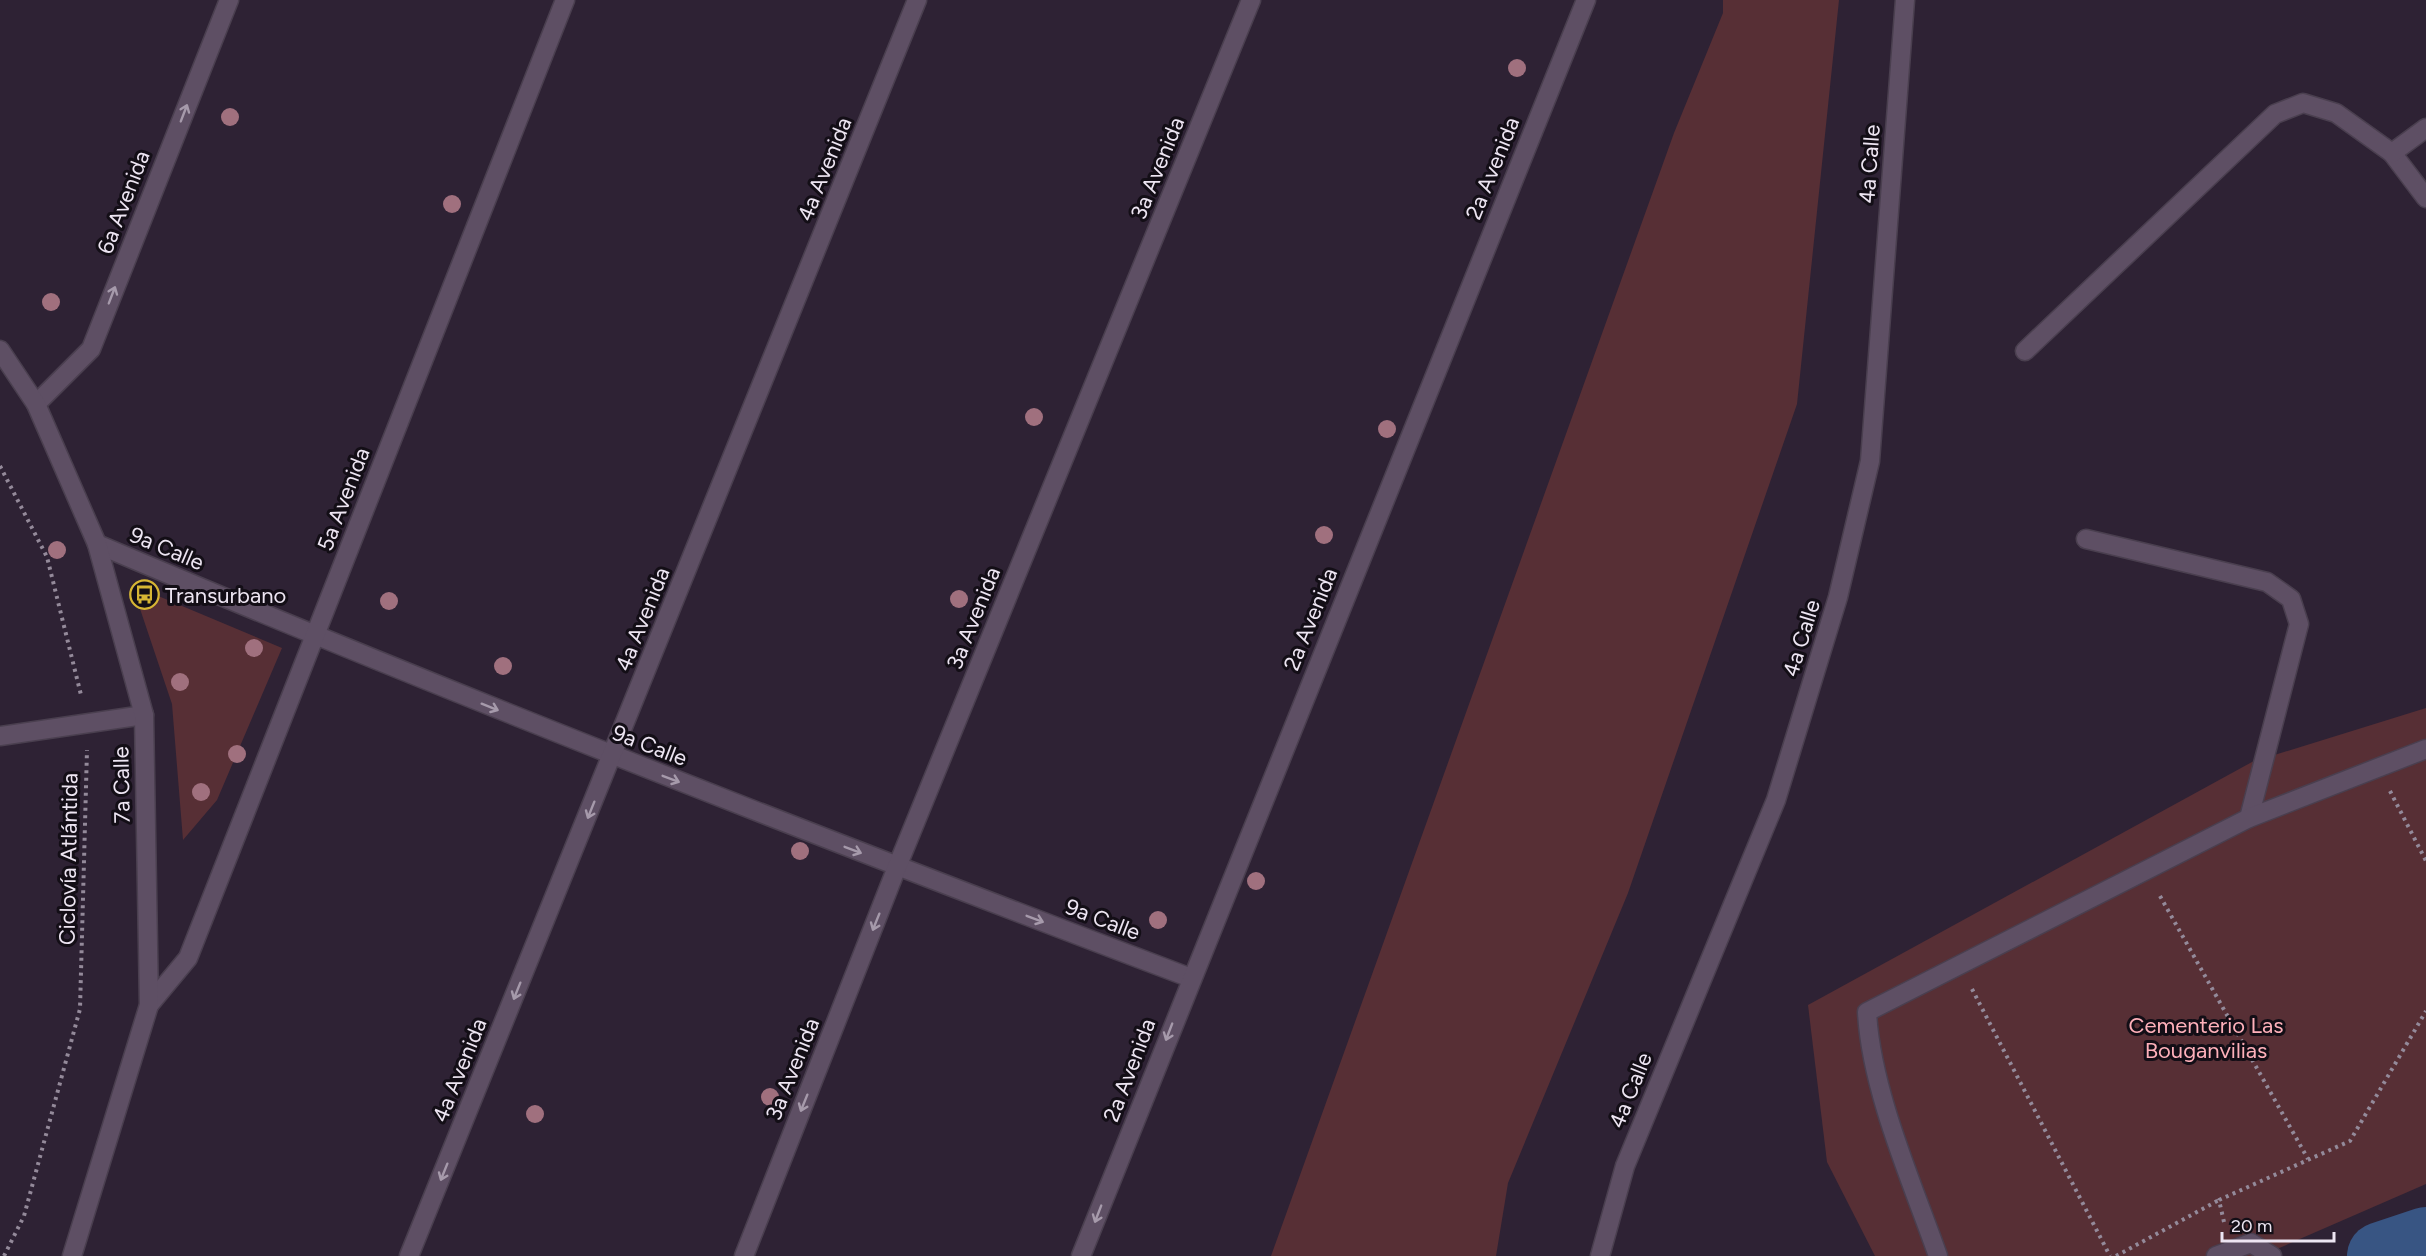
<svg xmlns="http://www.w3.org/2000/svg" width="2426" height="1256" viewBox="0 0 2426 1256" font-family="Figtree,sans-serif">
<rect width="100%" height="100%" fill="#2e2234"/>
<g fill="#572f35">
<path d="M 1723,0 L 1839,0 L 1797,404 L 1628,893 L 1508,1183 L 1496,1256 L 1271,1256 L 1674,133 L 1723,13 Z"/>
<path d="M 132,585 L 282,648 L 217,800 L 183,840 L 172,704 Z"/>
<path d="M 2426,708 L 2426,1184 L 2261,1256 L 1875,1256 L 1827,1162 L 1808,1005 L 2252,762 Z"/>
</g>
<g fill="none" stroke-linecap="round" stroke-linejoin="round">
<path stroke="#385583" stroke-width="68" d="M 2381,1256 L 2426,1241"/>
<defs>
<g id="lane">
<path d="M 2392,153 L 2426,198"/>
<path d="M 2025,351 L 2275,114 L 2303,103 L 2336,113 L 2392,153 L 2426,128"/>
<path d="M 2086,539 L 2267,582 L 2291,599 L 2299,624 L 2249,818"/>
<path d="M 1938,1256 C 1912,1182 1871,1090 1867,1012 L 2249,818 L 2426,749"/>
<path d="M 2216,1256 L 2251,1243 L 2272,1256"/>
</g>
<g id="street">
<path d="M 36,404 L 91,349 L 229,0"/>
<path d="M 97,544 C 458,697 823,839 1191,978"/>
<path d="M 0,736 L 144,715"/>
<path d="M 149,1005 L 188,958 L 565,0"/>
<path d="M 409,1256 L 917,0"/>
<path d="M 744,1256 L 897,867 L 1251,0"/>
<path d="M 1081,1256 L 1586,0"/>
</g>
<g id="secondary">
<path d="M 0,350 L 36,404 L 97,544 L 144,715 L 149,1005 L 72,1256"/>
<path d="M 1600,1256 L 1625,1166 L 1776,800 L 1838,597 L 1870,461 L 1905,0"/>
</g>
</defs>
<use href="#lane" stroke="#4a3f4f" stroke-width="21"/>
<use href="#street" stroke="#4a3f4f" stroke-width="21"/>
<use href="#secondary" stroke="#4a3f4f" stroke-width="21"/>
<g stroke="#948a9a" stroke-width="4" stroke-dasharray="3 4.5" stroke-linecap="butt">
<path d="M 0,466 L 47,557 L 81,695"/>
<path d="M 2390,791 L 2426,861"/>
<path d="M 2160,896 L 2308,1159"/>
<path d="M 1972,989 L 2110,1256"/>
<path d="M 2224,1222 L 2219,1200 L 2350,1141 L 2426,1011"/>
<path d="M 4,1256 L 24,1216 L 80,1009 L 87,750"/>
<path d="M 2116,1256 L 2219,1200"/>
</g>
<use href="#lane" stroke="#5e4f64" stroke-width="18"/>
<use href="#street" stroke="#5e4f64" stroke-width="18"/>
<use href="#secondary" stroke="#5e4f64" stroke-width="18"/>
</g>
<g fill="#a0707e">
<circle cx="1517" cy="68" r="9"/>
<circle cx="230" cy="117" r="9"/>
<circle cx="452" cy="204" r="9"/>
<circle cx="51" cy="302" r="9"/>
<circle cx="1034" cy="417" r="9"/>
<circle cx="1387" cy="429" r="9"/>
<circle cx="1324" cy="535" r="9"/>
<circle cx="57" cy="550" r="9"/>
<circle cx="959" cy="599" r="9"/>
<circle cx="389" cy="601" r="9"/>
<circle cx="254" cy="648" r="9"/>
<circle cx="503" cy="666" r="9"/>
<circle cx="180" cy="682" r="9"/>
<circle cx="237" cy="754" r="9"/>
<circle cx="201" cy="792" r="9"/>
<circle cx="800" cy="851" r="9"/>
<circle cx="1256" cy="881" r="9"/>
<circle cx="1158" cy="920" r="9"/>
<circle cx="770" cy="1097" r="9"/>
<circle cx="535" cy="1114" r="9"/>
</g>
<defs><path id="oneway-shaft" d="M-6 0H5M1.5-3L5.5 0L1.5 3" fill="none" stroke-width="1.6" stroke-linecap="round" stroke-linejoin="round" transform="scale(1.5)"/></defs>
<g stroke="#a69aab">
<use href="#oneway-shaft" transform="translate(184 113) rotate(-69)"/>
<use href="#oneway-shaft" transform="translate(112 295) rotate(-69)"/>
<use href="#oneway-shaft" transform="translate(490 707) rotate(22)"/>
<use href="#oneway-shaft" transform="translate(671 779) rotate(21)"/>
<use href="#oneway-shaft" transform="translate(591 810) rotate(112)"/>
<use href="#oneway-shaft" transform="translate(853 850) rotate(21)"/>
<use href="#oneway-shaft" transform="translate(1035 919) rotate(21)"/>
<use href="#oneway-shaft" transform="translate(876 922) rotate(112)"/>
<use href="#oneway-shaft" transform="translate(517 991) rotate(112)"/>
<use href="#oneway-shaft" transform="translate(1169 1032) rotate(111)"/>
<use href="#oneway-shaft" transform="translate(804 1103) rotate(112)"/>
<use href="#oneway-shaft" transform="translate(444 1172) rotate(112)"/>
<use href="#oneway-shaft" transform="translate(1098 1214) rotate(111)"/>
</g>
<defs>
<symbol id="bus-ring" viewBox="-11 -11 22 22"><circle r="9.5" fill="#130e16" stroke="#d6b534" stroke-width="1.5"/><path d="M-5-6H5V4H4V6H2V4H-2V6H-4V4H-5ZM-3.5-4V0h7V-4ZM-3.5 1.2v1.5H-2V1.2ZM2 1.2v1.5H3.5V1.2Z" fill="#d6b534"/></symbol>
</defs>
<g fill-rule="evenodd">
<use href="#bus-ring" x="128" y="578" width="33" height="33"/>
</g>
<g text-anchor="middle" stroke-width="6" stroke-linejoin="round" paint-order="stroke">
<g font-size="22" fill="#ede5f2" stroke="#130e16">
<text transform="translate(1869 164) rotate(-86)" y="8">4a Calle</text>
<text transform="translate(1157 168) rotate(-68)" y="8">3a Avenida</text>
<text transform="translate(1492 168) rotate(-68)" y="8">2a Avenida</text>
<text transform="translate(824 169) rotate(-68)" y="8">4a Avenida</text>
<text transform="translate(123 202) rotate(-69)" y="8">6a Avenida</text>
<text transform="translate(343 499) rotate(-69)" y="8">5a Avenida</text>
<text transform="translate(167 548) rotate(23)" y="8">9a Calle</text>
<text transform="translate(973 618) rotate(-68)" y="8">3a Avenida</text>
<text transform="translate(642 619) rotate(-68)" y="8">4a Avenida</text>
<text transform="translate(1310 619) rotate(-68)" y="8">2a Avenida</text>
<text transform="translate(1801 638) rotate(-73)" y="8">4a Calle</text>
<text transform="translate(650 745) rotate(21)" y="8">9a Calle</text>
<text transform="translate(121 785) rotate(-91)" y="8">7a Calle</text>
<text transform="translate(68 859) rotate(-89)" y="8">Ciclovía Atlántida</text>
<text transform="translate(1103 919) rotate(21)" y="8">9a Calle</text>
<text transform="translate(792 1069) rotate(-68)" y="8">3a Avenida</text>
<text transform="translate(459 1070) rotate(-68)" y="8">4a Avenida</text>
<text transform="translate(1129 1070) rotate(-69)" y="8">2a Avenida</text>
<text transform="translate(1630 1090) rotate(-68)" y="8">4a Calle</text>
</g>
<g font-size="22" fill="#ede5f2" stroke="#130e16" text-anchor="start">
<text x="165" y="603">Transurbano</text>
</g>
<g font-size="22" fill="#feb0ba" stroke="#130e16">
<text x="2206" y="1033">Cementerio Las<tspan x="2206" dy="25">Bouganvilias</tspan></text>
</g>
</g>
<path d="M2222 1232v9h112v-9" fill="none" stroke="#ede5f2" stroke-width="3"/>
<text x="2231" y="1232" font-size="18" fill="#ede5f2" stroke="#130e16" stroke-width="4.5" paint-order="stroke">20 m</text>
</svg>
